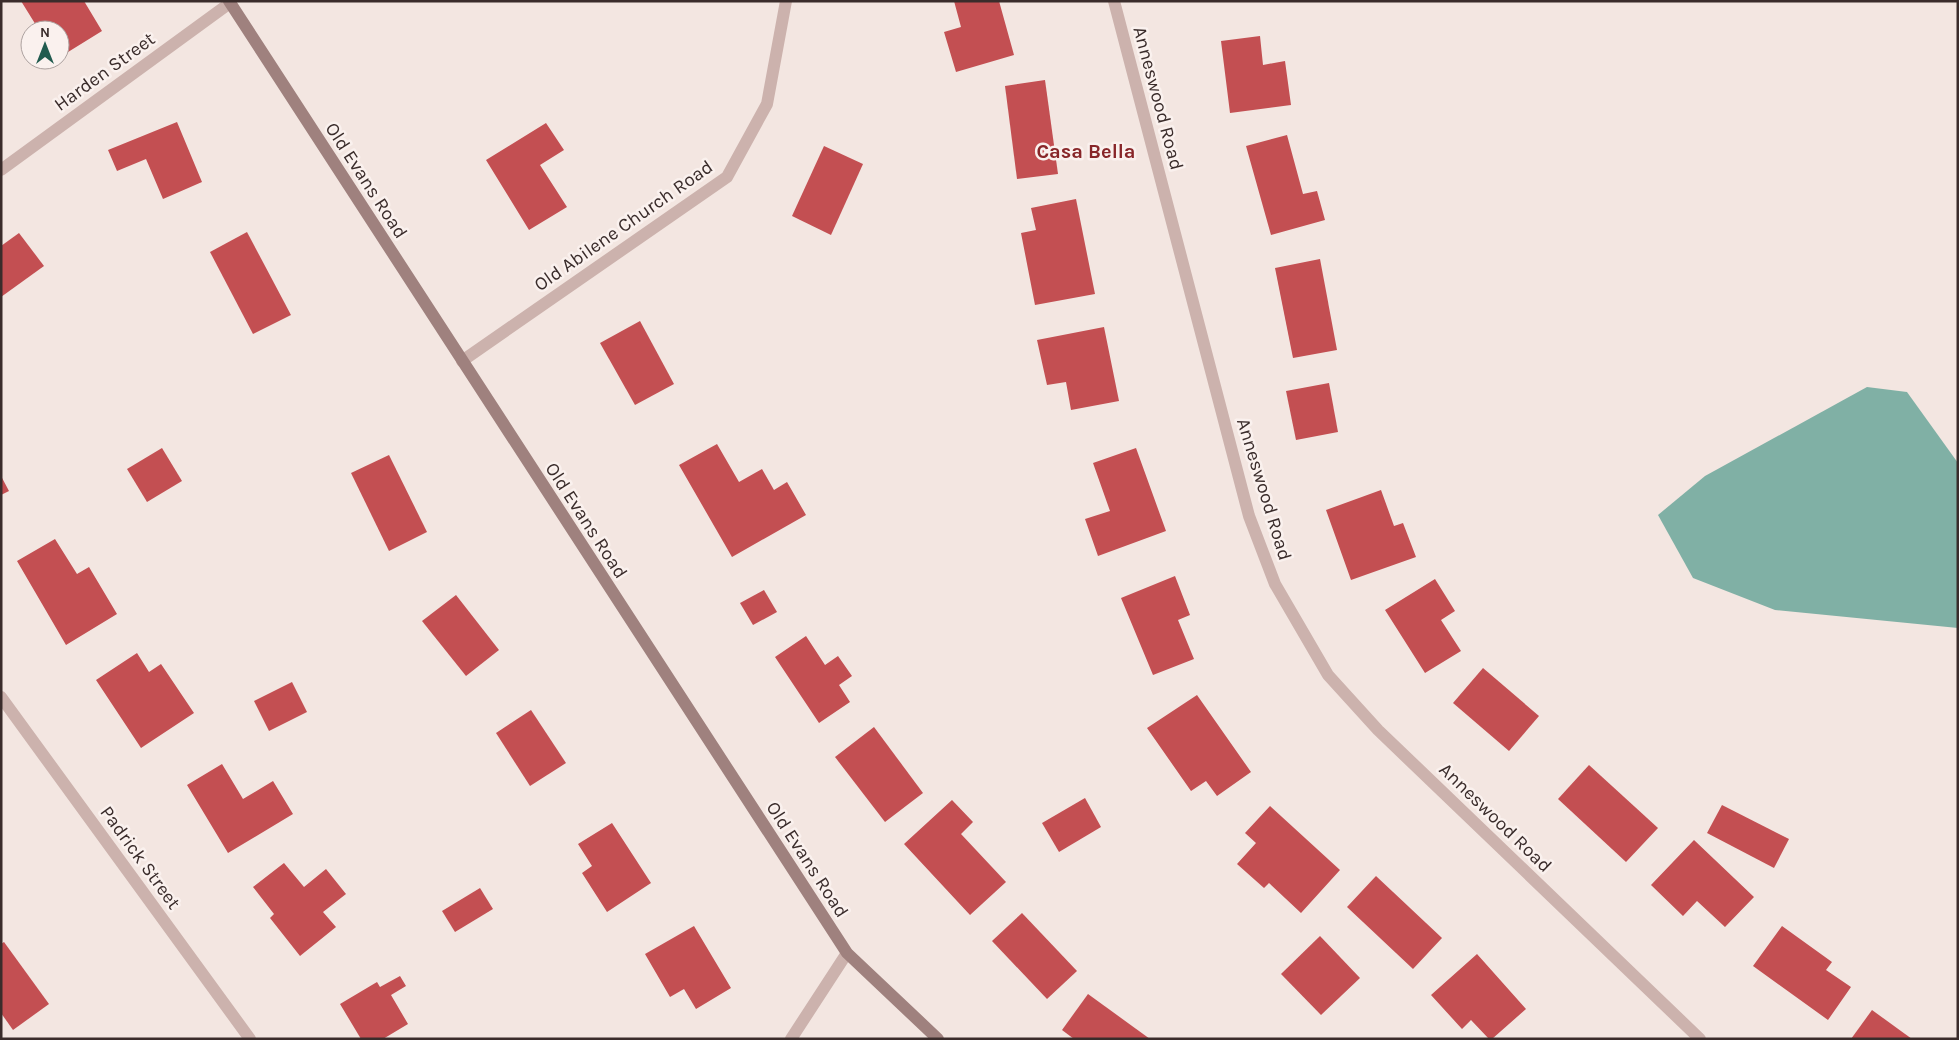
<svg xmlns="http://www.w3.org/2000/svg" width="1959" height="1040" viewBox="0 0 1959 1040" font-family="Karla,sans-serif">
<rect width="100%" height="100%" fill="#f3e6e1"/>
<path fill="#80b0a5" d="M 1867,387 L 1907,392 L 1958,463 L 1958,628 L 1775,610 L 1693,578 L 1658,515 L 1705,476 Z"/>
<g fill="#c34f52">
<path d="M 21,1 L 84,1 L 102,31 L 60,57 L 60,30 L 39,30 Z"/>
<path d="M 954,1 L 999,1 L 1014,55 L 956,72 L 944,32 L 961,27 Z"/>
<path d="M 1260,36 L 1263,65 L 1285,61 L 1291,105 L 1230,113 L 1221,41 Z"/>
<path d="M 1045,80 L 1058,174 L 1017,179 L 1005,86 Z"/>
<path d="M 177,122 L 202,182 L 163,199 L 146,159 L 117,171 L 108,150 Z"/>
<path d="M 546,123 L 564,150 L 540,165 L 567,207 L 529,230 L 486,160 Z"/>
<path d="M 1287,135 L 1303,194 L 1317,191 L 1325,220 L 1271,235 L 1246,146 Z"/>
<path d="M 824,146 L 863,164 L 831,235 L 792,216 Z"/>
<path d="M 1076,199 L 1095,294 L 1035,305 L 1021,233 L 1036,230 L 1031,208 Z"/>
<path d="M 247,232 L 291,315 L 253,334 L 210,252 Z"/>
<path d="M 19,233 L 44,266 L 1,297 L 1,246 Z"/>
<path d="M 1320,259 L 1337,350 L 1293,358 L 1275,268 Z"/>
<path d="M 640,321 L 674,384 L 635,405 L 600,343 Z"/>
<path d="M 1104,327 L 1119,401 L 1071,410 L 1066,382 L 1047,385 L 1037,340 Z"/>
<path d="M 1329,383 L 1338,432 L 1296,440 L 1286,391 Z"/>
<path d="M 717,444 L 739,482 L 762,469 L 774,490 L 787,482 L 806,515 L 732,557 L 679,465 Z"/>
<path d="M 162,448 L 182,481 L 147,502 L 127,469 Z"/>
<path d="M 1136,448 L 1166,531 L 1098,556 L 1085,519 L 1110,511 L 1093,463 Z"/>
<path d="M 389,455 L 427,532 L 389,551 L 351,473 Z"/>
<path d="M 1,476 L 9,491 L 1,495 Z"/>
<path d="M 1381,490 L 1394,526 L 1403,523 L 1416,557 L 1351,580 L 1326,510 Z"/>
<path d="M 55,539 L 77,574 L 89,567 L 117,614 L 66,645 L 17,561 Z"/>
<path d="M 1175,576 L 1190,615 L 1178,620 L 1194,659 L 1153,675 L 1121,598 Z"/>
<path d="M 1435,579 L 1455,611 L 1441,620 L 1461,651 L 1425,673 L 1385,610 Z"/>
<path d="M 764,590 L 777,612 L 753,625 L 740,603 Z"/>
<path d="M 456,595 L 499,650 L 466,676 L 422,621 Z"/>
<path d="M 806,636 L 825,665 L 838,656 L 852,676 L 839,685 L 850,702 L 819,723 L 775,657 Z"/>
<path d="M 137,653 L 149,672 L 161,664 L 194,713 L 141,748 L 96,680 Z"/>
<path d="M 1483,668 L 1539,716 L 1509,751 L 1453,703 Z"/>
<path d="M 292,682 L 307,712 L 269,731 L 254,701 Z"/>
<path d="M 1197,695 L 1251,772 L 1217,796 L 1206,781 L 1191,791 L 1147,728 Z"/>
<path d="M 531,710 L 566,763 L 530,786 L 496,733 Z"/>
<path d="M 874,727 L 923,793 L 885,822 L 835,757 Z"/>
<path d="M 222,764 L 243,799 L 273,781 L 293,814 L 228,853 L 187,785 Z"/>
<path d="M 1589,765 L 1658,828 L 1626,862 L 1558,799 Z"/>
<path d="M 1085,798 L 1101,827 L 1059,852 L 1042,823 Z"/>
<path d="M 952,800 L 973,822 L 961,834 L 1006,882 L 970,915 L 904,844 Z"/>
<path d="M 1722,805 L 1789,839 L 1774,868 L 1707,833 Z"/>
<path d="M 1270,806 L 1340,870 L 1301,913 L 1269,883 L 1264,888 L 1237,864 L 1256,843 L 1245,833 Z"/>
<path d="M 612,823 L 651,883 L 607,912 L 582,873 L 592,866 L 578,844 Z"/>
<path d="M 1694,840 L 1754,897 L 1725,927 L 1697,901 L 1683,916 L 1651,885 Z"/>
<path d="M 284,863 L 304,887 L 326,869 L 346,894 L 323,912 L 336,927 L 300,956 L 270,918 L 274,914 L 253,887 Z"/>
<path d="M 1376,876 L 1442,938 L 1413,969 L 1347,907 Z"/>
<path d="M 480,888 L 493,909 L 455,932 L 442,911 Z"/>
<path d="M 1022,913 L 1077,971 L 1047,999 L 992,941 Z"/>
<path d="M 694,926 L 731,988 L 696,1009 L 684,989 L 670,997 L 645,954 Z"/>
<path d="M 1782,926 L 1832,962 L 1826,970 L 1851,987 L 1828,1020 L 1753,966 Z"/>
<path d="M 1320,936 L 1360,978 L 1321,1015 L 1281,974 Z"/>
<path d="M 4,942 L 49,1004 L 13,1030 L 1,1013 L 1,944 Z"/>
<path d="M 1477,954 L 1526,1009 L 1492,1039 L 1489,1039 L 1471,1020 L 1462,1029 L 1431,995 Z"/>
<path d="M 400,976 L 406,986 L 391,995 L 408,1024 L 383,1039 L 361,1039 L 340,1004 L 377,982 L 380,987 Z"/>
<path d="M 1088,994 L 1150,1039 L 1074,1039 L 1062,1030 Z"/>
<path d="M 1872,1010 L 1912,1039 L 1851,1039 Z"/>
</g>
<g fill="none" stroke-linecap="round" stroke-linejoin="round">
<g stroke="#ccb2ad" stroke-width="12">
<path d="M 1114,1 L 1249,516 L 1275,584 L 1328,675 L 1378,730 L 1700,1039"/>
<path d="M 1,170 L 230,3"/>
<path d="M 462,361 L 727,177 L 767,104 L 786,1"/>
<path d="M 1,697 L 250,1039"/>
<path d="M 791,1039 L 847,953"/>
</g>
<path stroke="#9f817e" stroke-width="12" d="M 229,1 L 847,953 L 938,1039"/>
</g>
<g text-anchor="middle" stroke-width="5" stroke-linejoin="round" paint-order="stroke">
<g font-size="19" fill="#3a2c2b" stroke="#faf1ee">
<text transform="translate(104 71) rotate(-36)" y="7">Harden Street</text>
<text transform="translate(1159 98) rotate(75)" y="7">Anneswood Road</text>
<text transform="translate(367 180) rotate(57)" y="7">Old Evans Road</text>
<text transform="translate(623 225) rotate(-35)" y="7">Old Abilene Church Road</text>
<text transform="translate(1265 489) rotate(73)" y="7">Anneswood Road</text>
<text transform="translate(587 520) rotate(57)" y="7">Old Evans Road</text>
<text transform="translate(1496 817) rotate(44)" y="7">Anneswood Road</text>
<text transform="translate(141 857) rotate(54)" y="7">Padrick Street</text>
<text transform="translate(808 859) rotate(57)" y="7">Old Evans Road</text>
</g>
<g font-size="20" font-weight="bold" fill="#882629" stroke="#faf1ee">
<text x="1086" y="158">Casa Bella</text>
</g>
</g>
<rect width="1959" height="1040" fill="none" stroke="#3a2c2b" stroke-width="5"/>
<g transform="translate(45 45)"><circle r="24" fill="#faf1ee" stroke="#ada2a0"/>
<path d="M0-4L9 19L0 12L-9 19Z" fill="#215b4f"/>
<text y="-8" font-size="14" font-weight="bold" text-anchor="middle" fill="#3a2c2b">N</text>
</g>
</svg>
